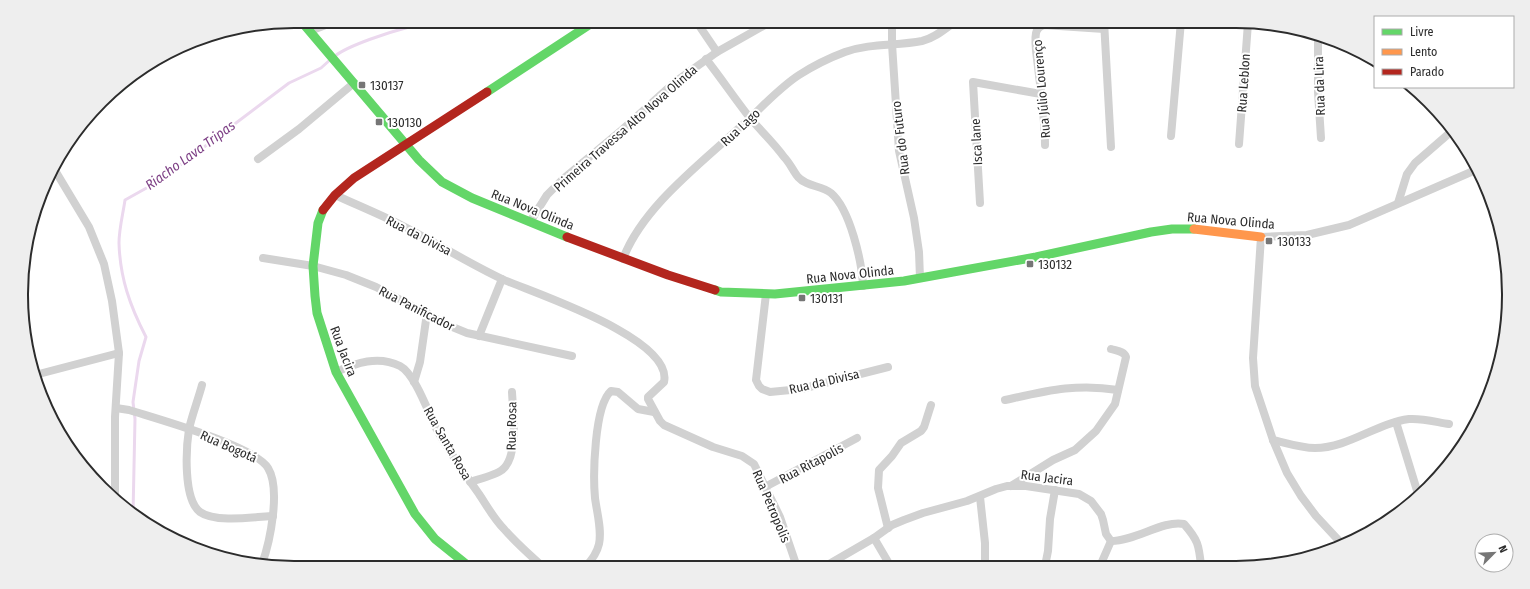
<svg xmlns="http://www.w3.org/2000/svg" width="1530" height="589" viewBox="0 0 1530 589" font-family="'Fira Sans Condensed',sans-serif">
<rect width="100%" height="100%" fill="#fff"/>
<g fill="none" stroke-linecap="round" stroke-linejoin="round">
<g stroke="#ebd8ee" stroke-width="3">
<path d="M 335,56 C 349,45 390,32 409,27 C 417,25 425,24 433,21"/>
<path d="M 133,515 L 135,419 L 133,402 L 139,361 L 146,337 C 130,306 120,278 119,243 C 119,229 123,214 125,200 L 159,181 L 289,83 L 321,68 L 331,59"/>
</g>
<g stroke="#d1d1d1" stroke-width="8">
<path d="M 696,21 L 717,52"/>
<path d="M 892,21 L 892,44 L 899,151 L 914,218 L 919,252 L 920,278"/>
<path d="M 1104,21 L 1111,147"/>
<path d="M 310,31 L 336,21"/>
<path d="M 1318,35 L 1318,92 L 1321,138"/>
<path d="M 706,59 C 721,78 735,99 750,118 C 761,131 774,143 784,157 C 790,163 793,171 798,177 C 807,187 821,185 831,193 C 850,209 862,262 863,286"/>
<path d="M 1171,136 L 1181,21"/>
<path d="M 1239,144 L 1248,23"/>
<path d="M 1045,145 C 1045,119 1041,93 1038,67 C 1037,57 1034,43 1036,33 C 1037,28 1040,26 1044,25 L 1104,29"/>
<path d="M 258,159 L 299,129 L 354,83"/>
<path d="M 53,167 L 89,227 L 104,264 L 112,301 L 119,353 L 115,417 L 115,498"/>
<path d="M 335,195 C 357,205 379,214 401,225 C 435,242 468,263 502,279 C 533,293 674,338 664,382 L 648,397 L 648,399 L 660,421 L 664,425 L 713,447 L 742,456 L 754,464 L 780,517 L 797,567"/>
<path d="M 980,203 L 973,82 L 1041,94"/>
<path d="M 1398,203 L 1407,174 L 1415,163 L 1453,130"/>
<path d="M 530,222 L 547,195 L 563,179 L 623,129 L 675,82 L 717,52 L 772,21"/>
<path d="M 263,258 L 313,266 L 346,275 L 376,287 L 450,326 L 467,333 L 572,356"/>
<path d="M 623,259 C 642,208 699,165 738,129 C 758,112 776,90 799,75 C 813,66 829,58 845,52 C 870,43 896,46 922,41 C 935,38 946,28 956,21"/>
<path d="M 766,294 L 756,380 L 759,386 L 762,389 L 770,392 L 801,389 L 888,367"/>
<path d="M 479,336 L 502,279"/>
<path d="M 336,372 C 356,363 378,355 400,366 C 415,374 428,412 436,428 C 449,451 464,473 479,494 C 487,506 494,519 504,529 C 516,543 530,555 543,567"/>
<path d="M 35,375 L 119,353"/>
<path d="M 414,382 L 420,362 L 427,313"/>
<path d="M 202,385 C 198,400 192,415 189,429 C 186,448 183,499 200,512 C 215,523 255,517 273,516"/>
<path d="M 1005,400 C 1046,391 1076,383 1118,390"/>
<path d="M 116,408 L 129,410 C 157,419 255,446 268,468 C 281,489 270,542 262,564"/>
<path d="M 1396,422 L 1419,497"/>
<path d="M 1273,440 C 1286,443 1301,448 1315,448 C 1348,448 1377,423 1409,419 C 1422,418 1436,422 1449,424"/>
<path d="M 470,482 C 479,479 496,475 502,470 C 519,457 513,412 512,392"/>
<path d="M 1011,486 L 1053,460 L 1075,450 L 1096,431 L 1115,404 L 1126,357 C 1124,351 1117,351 1111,349"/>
<path d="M 765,487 L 857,438"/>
<path d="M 980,497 L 985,543 L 985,566"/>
<path d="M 888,528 L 878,488 L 879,470 L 892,456 L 901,443 L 921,431 L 924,427 L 931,405"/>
<path d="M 874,538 L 891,567"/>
<path d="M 1342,544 L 1316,516 L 1301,496 L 1287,473 L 1273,440 L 1255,386 L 1253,358 L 1261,237 L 1307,235 L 1349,225 L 1478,169"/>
<path d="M 1045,566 L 1048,551 L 1050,519 L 1055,490"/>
<path d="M 1100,566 L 1111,541"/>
<path d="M 585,567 C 591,561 597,553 599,544 C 602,530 597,513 595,498 C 593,476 594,406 611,391 L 618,392 L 638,409 L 654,412"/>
<path d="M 824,567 L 874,538 L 892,525 L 904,520 L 923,513 L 967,501 L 996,489 L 1007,486 L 1026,486 L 1079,494 L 1091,501 L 1101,514 L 1103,520 L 1106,534 L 1111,541 C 1136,541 1162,520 1184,524 C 1198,540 1199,545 1201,566"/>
</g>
<g stroke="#63d668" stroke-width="9">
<path d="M 301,21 L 419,160 L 442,182 L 472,198 L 567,237"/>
<path d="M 487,92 L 595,21"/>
<path d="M 106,99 L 145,67"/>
<path d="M 323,210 L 318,223 L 313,266 L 315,296 L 317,313 L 336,372 L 415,514 L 435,539 L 471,568"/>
<path d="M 715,290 L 721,292 L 775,294 L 904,281 L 1036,257 L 1151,232 L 1172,229 L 1194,229"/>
</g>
<path stroke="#ff974d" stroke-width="9" d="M 1194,229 L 1261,237"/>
<g stroke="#b3261e" stroke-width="9">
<path d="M 323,210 L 335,195 L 354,178 L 487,92"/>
<path d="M 567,237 L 668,275 L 715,290"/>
</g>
</g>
<g fill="#767676" stroke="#fff" stroke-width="1.5">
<rect x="358" y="81" width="8" height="8" rx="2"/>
<rect x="375" y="118" width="8" height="8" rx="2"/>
<rect x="1265" y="237" width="8" height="8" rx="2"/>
<rect x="1026" y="260" width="8" height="8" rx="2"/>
<rect x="798" y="294" width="8" height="8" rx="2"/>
</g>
<g text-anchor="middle" stroke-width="4" stroke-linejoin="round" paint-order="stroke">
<g font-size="13" fill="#2c2c2c" stroke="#fff">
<text transform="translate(1243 83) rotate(-86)" y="5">Rua Leblon</text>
<text transform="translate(1319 86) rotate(-92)" y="5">Rua da Lira</text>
<text transform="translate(1041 89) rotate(-95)" y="5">Rua Júlio Lourenço</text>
<text transform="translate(740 127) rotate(-43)" y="5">Rua Lago</text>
<text transform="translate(625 128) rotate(-41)" y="5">Primeira Travessa Alto Nova Olinda</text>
<text transform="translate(900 138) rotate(-97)" y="5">Rua do Futuro</text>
<text transform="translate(976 142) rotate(-93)" y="5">Isca lane</text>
<text transform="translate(533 209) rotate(22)" y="5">Rua Nova Olinda</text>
<text transform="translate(1231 220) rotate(5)" y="5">Rua Nova Olinda</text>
<text transform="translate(419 235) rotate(27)" y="5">Rua da Divisa</text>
<text transform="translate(850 274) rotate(-6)" y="5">Rua Nova Olinda</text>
<text transform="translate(417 308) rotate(27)" y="5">Rua Panificador</text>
<text transform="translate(344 351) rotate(69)" y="5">Rua Jacira</text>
<text transform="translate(824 381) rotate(-13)" y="5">Rua da Divisa</text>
<text transform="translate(511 426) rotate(-89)" y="5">Rua Rosa</text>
<text transform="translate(448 443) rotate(60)" y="5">Rua Santa Rosa</text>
<text transform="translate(229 446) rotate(24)" y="5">Rua Bogotá</text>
<text transform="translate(811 463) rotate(-28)" y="5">Rua Ritapolis</text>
<text transform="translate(1047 477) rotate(7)" y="5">Rua Jacira</text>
<text transform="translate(772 506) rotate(67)" y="5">Rua Petropolis</text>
</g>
<g font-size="13" fill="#2c2c2c" stroke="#fff" text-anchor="start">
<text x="370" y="90">130137</text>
<text x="387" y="127">130130</text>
<text x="1277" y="246">130133</text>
<text x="1038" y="269">130132</text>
<text x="810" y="303">130131</text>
</g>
<g font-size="14" font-style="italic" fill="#7e4186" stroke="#fff">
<text transform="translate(190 155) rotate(-36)" y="5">Riacho Lava Tripas</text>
</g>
</g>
<path d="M0 0H1530V589H0ZM294 28H1236A266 266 0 0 1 1502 294V295A266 266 0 0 1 1236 561H294A266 266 0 0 1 28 295V294A266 266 0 0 1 294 28Z" fill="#eee" fill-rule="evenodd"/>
<path fill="none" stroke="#2c2c2c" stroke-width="2" d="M294 28H1236A266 266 0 0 1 1502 294V295A266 266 0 0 1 1236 561H294A266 266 0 0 1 28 295V294A266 266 0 0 1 294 28Z"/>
<rect x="1374" y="16" width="140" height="72" fill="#ffffff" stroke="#ababab"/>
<rect x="1382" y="29" width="20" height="6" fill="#63d668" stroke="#ababab"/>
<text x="1410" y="36" font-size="12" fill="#2c2c2c">Livre</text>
<rect x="1382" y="49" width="20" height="6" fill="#ff974d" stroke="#ababab"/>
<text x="1410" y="56" font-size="12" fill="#2c2c2c">Lento</text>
<rect x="1382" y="69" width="20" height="6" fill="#b3261e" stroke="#ababab"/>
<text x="1410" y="76" font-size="12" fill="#2c2c2c">Parado</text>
<g transform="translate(1494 553) rotate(66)"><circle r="19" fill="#ffffff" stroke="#ababab"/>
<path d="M0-3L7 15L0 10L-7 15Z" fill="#767676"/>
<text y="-6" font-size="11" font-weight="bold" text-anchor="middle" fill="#2c2c2c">N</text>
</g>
</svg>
